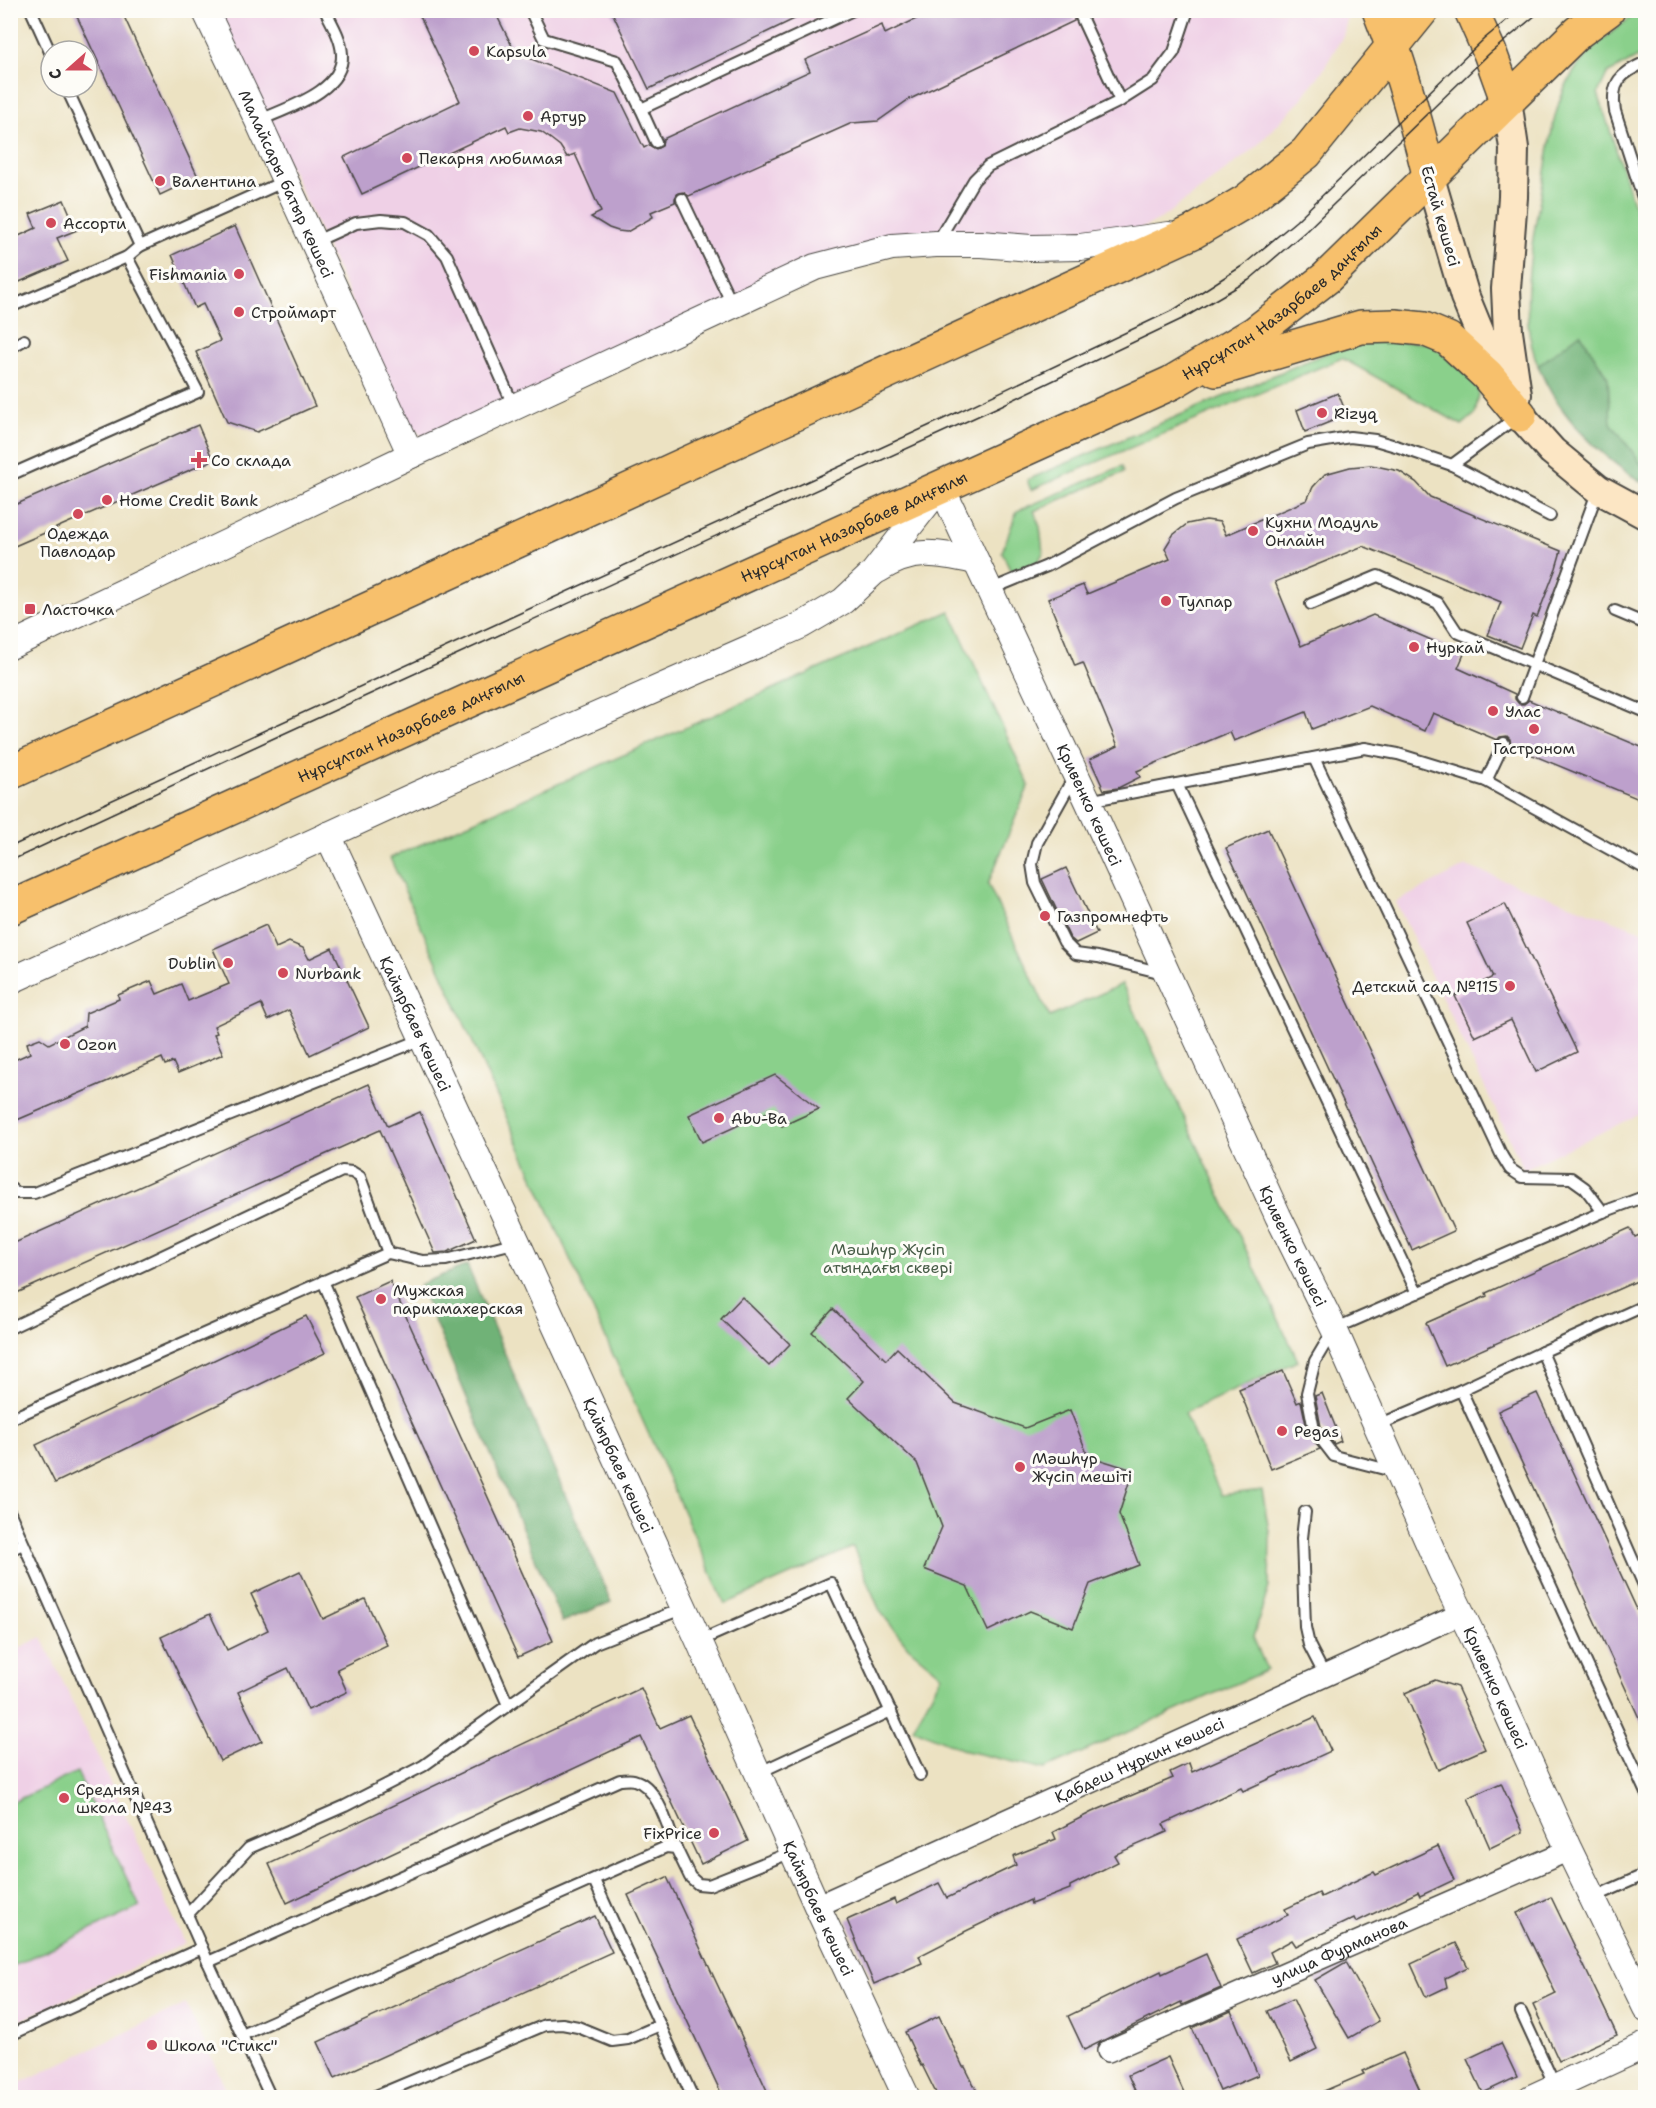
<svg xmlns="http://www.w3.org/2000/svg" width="1656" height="2108" viewBox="0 0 1656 2108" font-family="'Shantell Sans',sans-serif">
<rect width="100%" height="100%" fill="#fdfcf7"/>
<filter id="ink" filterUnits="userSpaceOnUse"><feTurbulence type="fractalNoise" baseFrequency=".0167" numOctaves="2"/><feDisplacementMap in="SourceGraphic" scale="12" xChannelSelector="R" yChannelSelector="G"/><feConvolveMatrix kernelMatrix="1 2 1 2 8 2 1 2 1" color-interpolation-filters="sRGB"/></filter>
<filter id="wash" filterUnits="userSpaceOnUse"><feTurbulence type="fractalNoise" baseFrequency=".008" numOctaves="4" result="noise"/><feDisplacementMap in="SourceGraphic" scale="24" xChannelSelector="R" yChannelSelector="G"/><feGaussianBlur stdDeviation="1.35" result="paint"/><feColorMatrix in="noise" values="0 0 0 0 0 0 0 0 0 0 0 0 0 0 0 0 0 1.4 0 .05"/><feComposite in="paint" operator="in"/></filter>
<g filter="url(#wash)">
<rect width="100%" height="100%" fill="#ece2c2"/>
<g fill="#efd0e6">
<path d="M 218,11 L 1349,11 L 1343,36 L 1323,70 L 1300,101 L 1254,149 L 1159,220 L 1134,232 L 1108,238 L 894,237 L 428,437 L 422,436 L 409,425 Z"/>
<path d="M 1466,866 L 1645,932 L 1645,1112 L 1524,1169 L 1396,902 Z"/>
<path d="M 42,1637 L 185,1943 L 11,2025 L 10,1652 Z"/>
<path d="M 186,2004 L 230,2097 L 11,2097 L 11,2087 Z"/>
</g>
<g fill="#8ad08b" stroke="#5a7e5b" stroke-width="1.5">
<path d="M 1639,11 L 1645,11 L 1645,53 L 1607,74 L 1598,93 L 1645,240 L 1645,484 C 1589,450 1534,392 1528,323 C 1525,276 1534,229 1543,183 C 1550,146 1552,106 1573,73 C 1589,48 1616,29 1639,11 Z"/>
<path d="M 1357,340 L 1430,343 L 1476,382 L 1479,395 L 1475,414 L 1462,425 L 1342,358 L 1031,490 L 1027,480 Z"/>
<path d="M 1122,466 L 1124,472 L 1034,511 L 1040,527 L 1043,553 L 1038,562 L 1011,572 L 1002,552 L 1017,511 Z"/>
<path d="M 950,611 L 1029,785 L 988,884 L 1050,1017 L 1122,984 L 1298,1361 L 1184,1413 L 1221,1495 L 1262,1490 L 1270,1537 L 1269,1587 L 1253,1637 L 1267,1670 L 1045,1769 L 966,1751 L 913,1728 L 942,1675 L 908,1647 L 880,1611 L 853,1547 L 725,1604 L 390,858 Z"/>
<path d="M 77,1772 L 140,1907 L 11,1967 L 11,1803 Z"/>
</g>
<g fill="#6fb277" stroke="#4d6e51" stroke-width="1.5">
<path d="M 1580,333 L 1608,378 L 1611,423 L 1645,469 L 1645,484 C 1610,463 1579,434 1556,400 C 1549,390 1544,377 1538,366 Z"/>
<path d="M 467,1265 L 611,1602 L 562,1622 L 419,1285 Z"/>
</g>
<g id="blocks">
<g fill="#bda0cc">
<path d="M 74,10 L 121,10 L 198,177 L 160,195 Z"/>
<path d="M 417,10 L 494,10 L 512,46 L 506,49 L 617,93 L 644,148 L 649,145 L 656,149 L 662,146 L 663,139 L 810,71 L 805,60 L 882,25 L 885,34 L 935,10 L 1077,10 L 1074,16 L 1074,21 L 908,100 L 878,121 L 852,123 L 689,196 L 683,192 L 678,193 L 675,198 L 675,202 L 651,212 L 653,217 L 627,232 L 618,231 L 609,228 L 591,217 L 601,212 L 575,154 L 567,157 L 560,146 L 551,139 L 541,132 L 531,130 L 520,128 L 509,132 L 506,126 L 362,194 L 344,157 L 460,101 Z"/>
<path d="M 611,10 L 813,10 L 649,89 Z"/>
<path d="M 64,200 L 77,230 L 57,238 L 68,261 L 10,286 L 10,240 L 36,228 L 30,214 Z"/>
<path d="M 235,226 L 315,406 L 257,432 L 227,422 L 196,352 L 220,341 L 203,304 L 195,308 L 172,255 Z"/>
<path d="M 1338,393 L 1347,415 L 1305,432 L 1297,410 Z"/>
<path d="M 198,425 L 213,460 L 10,548 L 10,507 Z"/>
<path d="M 1371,465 L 1399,471 L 1416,482 L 1430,497 L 1561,551 L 1556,568 L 1537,617 L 1533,615 L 1520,648 L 1488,635 L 1501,602 L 1363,546 L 1275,582 L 1301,646 L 1373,615 L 1464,654 L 1458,668 L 1515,694 L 1515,699 L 1519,704 L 1524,704 L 1529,700 L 1646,749 L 1646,802 L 1511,746 L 1510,739 L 1507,736 L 1500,737 L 1497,740 L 1433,713 L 1425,731 L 1370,706 L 1312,729 L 1306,712 L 1234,741 L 1230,732 L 1137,771 L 1140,777 L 1118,788 L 1104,790 L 1090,759 L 1118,746 L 1083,663 L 1075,666 L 1048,599 L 1083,585 L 1087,594 L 1170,559 L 1165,548 L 1173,535 L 1187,524 L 1206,520 L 1220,522 L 1226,535 L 1307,500 L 1313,487 L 1325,474 L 1350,467 Z"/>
<path d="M 1268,829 L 1454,1231 L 1412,1250 L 1226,848 Z"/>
<path d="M 1066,868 L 1097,933 L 1076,943 L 1070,938 L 1042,879 Z"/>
<path d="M 1505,904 L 1577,1052 L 1536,1072 L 1511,1020 L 1475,1037 L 1455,996 L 1493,977 L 1467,923 Z"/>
<path d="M 266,925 L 276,948 L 289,942 L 303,948 L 309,959 L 332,948 L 369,1027 L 310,1055 L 289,1010 L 268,1020 L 261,1004 L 214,1026 L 217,1033 L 214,1034 L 223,1054 L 178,1073 L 173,1062 L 165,1065 L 162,1058 L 10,1123 L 10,1062 L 30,1053 L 27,1043 L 40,1038 L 49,1044 L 85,1026 L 86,1013 L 119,999 L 118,995 L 151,981 L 157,994 L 181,984 L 188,1001 L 229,984 L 213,949 Z"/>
<path d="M 775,1075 L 819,1109 L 782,1126 L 774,1109 L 702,1142 L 689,1115 Z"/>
<path d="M 369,1084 L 388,1126 L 420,1112 L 476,1239 L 447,1252 L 435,1253 L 380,1130 L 10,1296 L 10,1245 Z"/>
<path d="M 1630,1228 L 1635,1237 L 1646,1232 L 1646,1277 L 1445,1366 L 1426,1323 L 1487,1296 L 1486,1293 Z"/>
<path d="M 390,1281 L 553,1641 L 518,1657 L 355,1297 Z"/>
<path d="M 742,1297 L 790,1344 L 769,1366 L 721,1319 Z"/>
<path d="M 833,1309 L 886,1360 L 897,1348 L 955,1403 L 1025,1428 L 1070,1410 L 1088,1456 L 1133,1470 L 1119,1514 L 1139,1565 L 1090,1584 L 1073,1628 L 1030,1611 L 988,1631 L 967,1586 L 924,1569 L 942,1527 L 917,1463 L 848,1398 L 864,1381 L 812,1332 Z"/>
<path d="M 306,1316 L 325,1353 L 55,1483 L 36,1445 Z"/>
<path d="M 1283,1371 L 1297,1403 L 1301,1401 L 1308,1434 L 1320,1449 L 1271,1469 L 1239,1389 Z"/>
<path d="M 1322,1393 L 1341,1441 L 1334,1444 L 1321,1427 L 1315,1396 Z"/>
<path d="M 1537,1393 L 1646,1629 L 1646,1733 L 1498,1411 Z"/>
<path d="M 300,1571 L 323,1619 L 365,1599 L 387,1645 L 337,1669 L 347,1692 L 308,1710 L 288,1668 L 238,1692 L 262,1741 L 220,1761 L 161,1637 L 210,1614 L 227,1650 L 268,1630 L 251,1594 Z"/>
<path d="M 1435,1680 L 1457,1687 L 1485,1749 L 1438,1770 L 1405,1693 Z"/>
<path d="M 641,1688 L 660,1728 L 689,1715 L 748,1841 L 701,1864 L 641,1737 L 287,1903 L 269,1864 Z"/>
<path d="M 1315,1717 L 1331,1751 L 1243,1791 L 1241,1788 L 1163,1824 L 1167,1832 L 1114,1855 L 1118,1862 L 1070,1886 L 1070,1889 L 1031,1904 L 1030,1900 L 964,1932 L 964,1933 L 919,1956 L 922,1963 L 874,1984 L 847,1920 L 894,1899 L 896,1904 L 939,1883 L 947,1898 L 1016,1865 L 1013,1856 L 1056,1839 L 1053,1832 L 1092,1812 L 1173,1778 L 1170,1772 L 1189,1763 L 1192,1772 Z"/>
<path d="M 1501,1783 L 1523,1832 L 1490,1848 L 1468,1798 Z"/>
<path d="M 1438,1846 L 1454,1880 L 1420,1896 L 1418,1892 L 1356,1922 L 1354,1918 L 1296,1946 L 1292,1940 L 1270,1952 L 1275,1963 L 1253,1973 L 1237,1939 L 1288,1915 L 1285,1909 L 1319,1893 L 1321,1897 L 1374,1872 L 1376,1875 Z"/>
<path d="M 667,1877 L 770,2097 L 723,2097 L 628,1895 Z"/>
<path d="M 1551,1897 L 1617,2035 L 1559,2061 L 1533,2005 L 1556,1994 L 1517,1913 Z"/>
<path d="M 595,1916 L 612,1952 L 335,2078 L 318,2042 Z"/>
<path d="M 1456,1943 L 1468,1967 L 1445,1978 L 1447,1987 L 1426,1997 L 1411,1964 Z"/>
<path d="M 1206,1954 L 1221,1988 L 1182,2005 L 1181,2002 L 1084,2050 L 1068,2016 L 1161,1971 L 1162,1974 Z"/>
<path d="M 1346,1962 L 1379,2021 L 1349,2038 L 1315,1980 Z"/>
<path d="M 1293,1999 L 1317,2049 L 1291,2062 L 1267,2011 Z"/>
<path d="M 1231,2011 L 1258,2075 L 1220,2091 L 1192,2028 Z"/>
<path d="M 939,2016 L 963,2067 L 965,2067 L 980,2097 L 938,2097 L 922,2065 L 921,2066 L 905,2032 Z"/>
<path d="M 1501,2043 L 1517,2077 L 1483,2093 L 1467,2059 Z"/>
<path d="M 1403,2053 L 1423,2097 L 1310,2097 L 1364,2074 L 1362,2071 Z"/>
<path d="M 1168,2057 L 1186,2097 L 1138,2097 L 1128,2075 Z"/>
</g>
</g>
</g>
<g filter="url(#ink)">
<use href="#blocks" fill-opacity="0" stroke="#484642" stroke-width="1.5"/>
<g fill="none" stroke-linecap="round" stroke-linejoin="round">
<defs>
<g id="service">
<path d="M 31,10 L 51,54"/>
<path d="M 530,10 L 544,39 L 617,61 L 641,109"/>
<path d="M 1081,17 L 1120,101"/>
<path d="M 1646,62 C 1621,73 1610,82 1615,111 L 1646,207"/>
<path d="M 258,121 C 286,108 344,92 342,54 C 341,38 332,24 325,10"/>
<path d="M 656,142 L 641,109 L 853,10"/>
<path d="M 682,199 L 733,306"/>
<path d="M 314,242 L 356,223 L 381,220 L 405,222 L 429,235 L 447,256 L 514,407"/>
<path d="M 936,244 L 974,180 L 988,166 L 1120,101 L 1153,80 L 1174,52 L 1188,10"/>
<path d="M 140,246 L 285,181"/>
<path d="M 10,307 L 127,257 L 140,246 L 66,87"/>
<path d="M 10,348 L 24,340"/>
<path d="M 1452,465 L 1517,417"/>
<path d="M 10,475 L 198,392 L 127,257"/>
<path d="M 989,590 L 1047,566 L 1176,498 L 1308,444 L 1350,437 L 1375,440 L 1399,447 L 1452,465 L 1550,516"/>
<path d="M 1311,604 L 1378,576 L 1438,603 L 1457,632 L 1646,712"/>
<path d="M 1615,611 L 1646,624"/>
<path d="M 1522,697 L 1598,490"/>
<path d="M 1314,758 L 1502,1156 L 1510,1169 L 1522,1177 L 1571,1178 L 1585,1188 L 1603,1212"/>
<path d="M 1075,775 L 1037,843 L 1032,864 L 1035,883 L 1064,942 L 1076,954 L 1098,957 L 1163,973"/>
<path d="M 1486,781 L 1504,743"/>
<path d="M 1177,784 L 1417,1293"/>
<path d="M 1088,801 L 1365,748 L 1398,754 L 1486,781 L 1646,869"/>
<path d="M 10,1188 L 16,1193 L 34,1193 L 423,1039"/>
<path d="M 323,1281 L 508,1705"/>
<path d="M 10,1328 L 342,1171 L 352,1172 L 360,1177 L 388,1253 L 423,1261 L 446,1260 L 517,1242"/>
<path d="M 1542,1352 L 1646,1305"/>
<path d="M 1461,1390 L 1646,1793"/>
<path d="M 10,1419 L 388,1253"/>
<path d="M 1376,1426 L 1461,1390 L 1542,1352 L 1646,1590"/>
<path d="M 1396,1472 L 1334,1456 L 1314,1430 L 1307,1393 L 1315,1361 L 1334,1329 L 1603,1212 L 1646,1196"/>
<path d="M 1305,1512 L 1302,1538 L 1305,1627 L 1309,1645 L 1325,1676"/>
<path d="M 10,1513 L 208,1962 L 271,2098"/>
<path d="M 10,1550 L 23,1544"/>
<path d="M 699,1641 L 831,1583 L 920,1775"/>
<path d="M 758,1773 L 891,1711"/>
<path d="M 594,1880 L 693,2098"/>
<path d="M 1592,1898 L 1646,1874"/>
<path d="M 187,1915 L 249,1848 L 345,1806 L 423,1766 L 595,1643 L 684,1608"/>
<path d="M 208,1962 L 620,1780 C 624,1780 630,1779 634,1780 C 658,1786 668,1828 676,1848"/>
<path d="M 1521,2012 L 1555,2086"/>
<path d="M 10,2035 L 202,1948"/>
<path d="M 242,2035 L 666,1847 L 676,1848 L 690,1877 L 698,1884 L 709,1885 L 792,1852"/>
<path d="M 371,2098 L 545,2025 L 562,2024 L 578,2027 L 612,2041 L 628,2039 L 660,2025"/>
</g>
<g id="minor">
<path id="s1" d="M 817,1906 L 1461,1614"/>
<path id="s2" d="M 1108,2051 L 1569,1850"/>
</g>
<g id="tertiary">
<path id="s3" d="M 205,10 L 258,121 L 411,455"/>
<path d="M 878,570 C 912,547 938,553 975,561"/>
<path d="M 10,646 L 411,455 L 815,267 L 892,247 L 936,244 L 981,244 L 1031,248 L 1080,247 L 1169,235"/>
<path id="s4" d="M 328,835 L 517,1242 L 699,1641 L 817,1906 L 907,2098"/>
<path id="s5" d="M 10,981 L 418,794 L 802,625 L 843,601 L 873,573 L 941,486 L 1088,801 L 1278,1216 L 1334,1329 L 1441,1571 L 1475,1641 L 1569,1850 L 1646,2008"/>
<path d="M 1531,2098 L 1646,2045"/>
</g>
<g id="secondary">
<path d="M 1507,100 L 1514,148 L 1513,197 L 1506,289 L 1508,332 L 1517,395"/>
<path d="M 1430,178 L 1465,297 L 1493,365 L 1520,415 L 1552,451 L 1598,489 L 1646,515"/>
</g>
<g id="primary">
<path d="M 1379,10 C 1401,65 1416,121 1430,178"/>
<path d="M 1471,10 L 1490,53 L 1507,100"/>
<path d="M 1216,370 L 1361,327 L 1395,326 L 1424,329 L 1448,339 L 1487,375 L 1520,415"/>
<path d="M 10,773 L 1193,232 L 1246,201 L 1306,153 L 1422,10"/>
<path id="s6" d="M 10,908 L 1171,383 L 1255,333 L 1326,278 L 1578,32 L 1608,10"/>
</g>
</defs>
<use href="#service" stroke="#484642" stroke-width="14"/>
<use href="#minor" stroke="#484642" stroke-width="24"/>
<use href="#tertiary" stroke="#484642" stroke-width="28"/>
<use href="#secondary" stroke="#484642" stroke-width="32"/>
<use href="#primary" stroke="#484642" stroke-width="36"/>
<use href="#service" stroke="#fff" stroke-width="10"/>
<use href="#minor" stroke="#fff" stroke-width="21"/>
<use href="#tertiary" stroke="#fff" stroke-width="26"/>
<use href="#secondary" stroke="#fce6c4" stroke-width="28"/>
<use href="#primary" stroke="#f7c06c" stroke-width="33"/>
<g stroke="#2b2b2b" stroke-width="1.5">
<path d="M 10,847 L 937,422 L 1175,309 L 1242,266 L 1296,221 L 1484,39 L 1519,10"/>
<path d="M 10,861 L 272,739 L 1000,406 L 1182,319 L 1249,280 L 1306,231 L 1490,53 L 1542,10"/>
</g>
</g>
</g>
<g fill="#d1495b" stroke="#fdfcf7" stroke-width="2">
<circle cx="474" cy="51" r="6"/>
<circle cx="528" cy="116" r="6"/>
<circle cx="407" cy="158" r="6"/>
<circle cx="160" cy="181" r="6"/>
<circle cx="51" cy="223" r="6"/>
<circle cx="239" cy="274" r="6"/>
<circle cx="239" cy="312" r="6"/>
<circle cx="1322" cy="413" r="6"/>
<path d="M196 451h6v6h6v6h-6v6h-6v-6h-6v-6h6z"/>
<circle cx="107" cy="500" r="6"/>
<circle cx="78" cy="514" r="6"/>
<circle cx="1253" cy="531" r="6"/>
<circle cx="1166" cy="601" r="6"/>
<rect x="24" y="603" width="12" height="12" rx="3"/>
<circle cx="1414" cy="647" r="6"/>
<circle cx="1493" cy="711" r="6"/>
<circle cx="1534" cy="729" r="6"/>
<circle cx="1045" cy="916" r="6"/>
<circle cx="228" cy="963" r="6"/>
<circle cx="283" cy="973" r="6"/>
<circle cx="1510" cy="986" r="6"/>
<circle cx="65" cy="1044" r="6"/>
<circle cx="719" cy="1118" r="6"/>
<circle cx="381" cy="1299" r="6"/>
<circle cx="1282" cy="1431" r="6"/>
<circle cx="1020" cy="1467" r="6"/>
<circle cx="64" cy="1798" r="6"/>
<circle cx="714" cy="1833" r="6"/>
<circle cx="152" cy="2045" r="6"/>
</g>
<g text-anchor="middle" stroke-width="6" stroke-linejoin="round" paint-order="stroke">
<g font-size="16" fill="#2b2b2b" stroke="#fdfcf7" text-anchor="start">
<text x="486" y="57">Kapsula</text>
<text x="540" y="122">Артур</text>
<text x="419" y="164">Пекарня любимая</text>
<text x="172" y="187">Валентина</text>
<text x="63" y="229">Ассорти</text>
<text x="227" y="280" text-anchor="end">Fishmania</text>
<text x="251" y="318">Строймарт</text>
<text x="1334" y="419">Rizyq</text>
<text x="211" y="466">Со склада</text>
<text x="119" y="506">Home Credit Bank</text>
<text x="1265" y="528">Кухни Модуль<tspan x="1265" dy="18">Онлайн</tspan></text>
<text x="78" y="539" text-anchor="middle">Одежда<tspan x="78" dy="18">Павлодар</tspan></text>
<text x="1178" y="607">Тулпар</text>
<text x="42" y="615">Ласточка</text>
<text x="1426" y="653">Нуркай</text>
<text x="1505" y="717">Улас</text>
<text x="1534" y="754" text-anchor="middle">Гастроном</text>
<text x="1057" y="922">Газпромнефть</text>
<text x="216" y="969" text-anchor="end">Dublin</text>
<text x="295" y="979">Nurbank</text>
<text x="1498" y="992" text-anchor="end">Детский сад №115</text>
<text x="77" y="1050">Ozon</text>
<text x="731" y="1124">Abu-Ba</text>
<text x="393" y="1296">Мужская<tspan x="393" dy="18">парикмахерская</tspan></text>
<text x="1294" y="1437">Pegas</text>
<text x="1032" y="1464">Мәшһүр<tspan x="1032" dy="18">Жүсіп мешіті</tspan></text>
<text x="76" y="1795">Средняя<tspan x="76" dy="18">школа №43</tspan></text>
<text x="702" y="1839" text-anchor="end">FixPrice</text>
<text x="164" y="2051">Школа "Стикс"</text>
</g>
<g font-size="16" fill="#2b2b2b" stroke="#fdfcf7">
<text dy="6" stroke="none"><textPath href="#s3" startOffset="192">Малайсары батыр көшесі</textPath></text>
<text transform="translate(1441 216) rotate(74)" y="6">Естай көшесі</text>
<text dy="6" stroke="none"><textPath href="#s6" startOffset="1412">Нұрсұлтан Назарбаев даңғылы</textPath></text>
<text dy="6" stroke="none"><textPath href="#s6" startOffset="926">Нұрсұлтан Назарбаев даңғылы</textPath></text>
<text dy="6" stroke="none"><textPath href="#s6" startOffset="440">Нұрсұлтан Назарбаев даңғылы</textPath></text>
<text dy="6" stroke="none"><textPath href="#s5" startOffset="1419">Кривенко көшесі</textPath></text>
<text dy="6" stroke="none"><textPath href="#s4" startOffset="208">Қайырбаев көшесі</textPath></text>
<text dy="6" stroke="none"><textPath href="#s5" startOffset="1905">Кривенко көшесі</textPath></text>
<text dy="6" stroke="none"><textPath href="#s4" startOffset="694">Қайырбаев көшесі</textPath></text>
<text dy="6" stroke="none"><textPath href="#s5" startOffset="2391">Кривенко көшесі</textPath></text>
<text dy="6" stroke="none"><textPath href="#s1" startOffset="354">Қабдеш Нұркин көшесі</textPath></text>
<text dy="6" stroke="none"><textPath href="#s4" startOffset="1180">Қайырбаев көшесі</textPath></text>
<text dy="6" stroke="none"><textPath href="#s2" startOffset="252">улица Фурманова</textPath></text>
</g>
<g font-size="16" fill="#485d48" stroke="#fdfcf7">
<text x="888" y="1255">Мәшһүр Жүсіп<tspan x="888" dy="18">атындағы сквері</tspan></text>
</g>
</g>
<rect width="1656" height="2108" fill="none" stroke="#fdfcf7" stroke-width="36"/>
<g transform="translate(69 69) rotate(249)"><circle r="28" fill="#fdfcf7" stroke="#a9a8a5" stroke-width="1.5"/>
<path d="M0-4.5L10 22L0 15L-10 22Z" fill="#d1495b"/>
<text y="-9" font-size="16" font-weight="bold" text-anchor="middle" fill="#2b2b2b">С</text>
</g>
</svg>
